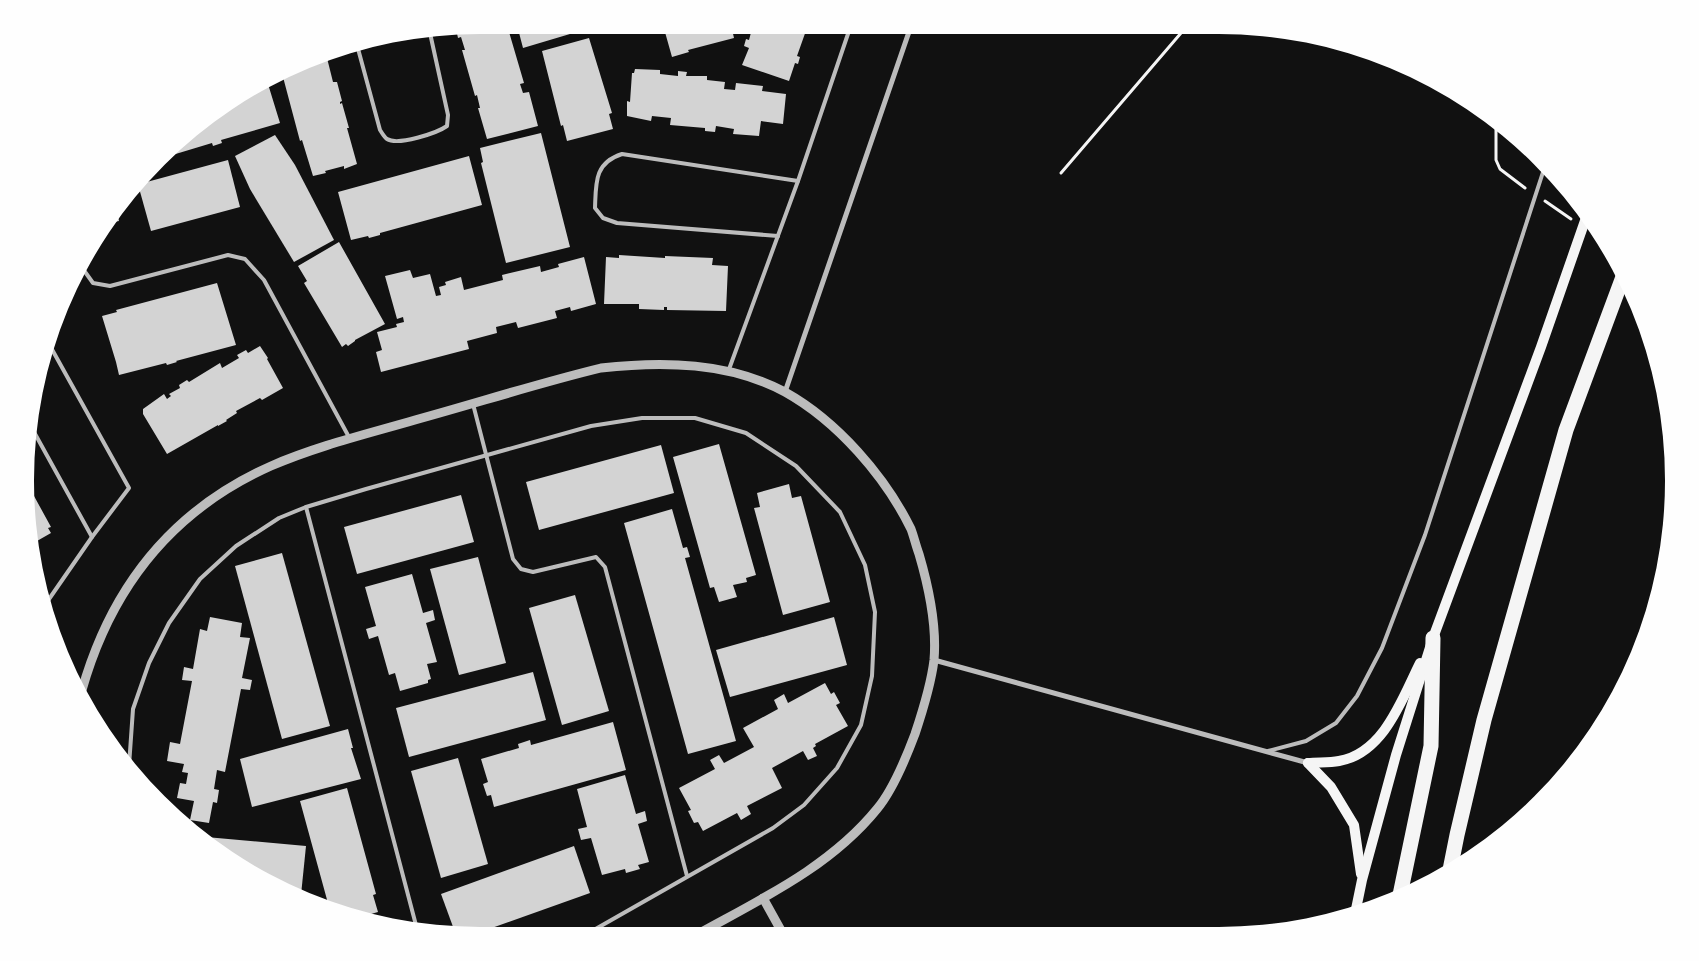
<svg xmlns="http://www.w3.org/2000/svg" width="1699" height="961" viewBox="0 0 1699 961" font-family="'Noto Sans',sans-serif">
<rect width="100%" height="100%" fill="#111"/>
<g fill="#d3d3d3">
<path d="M 481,25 L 507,25 L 524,83 L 520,84 L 523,93 L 529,92 L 538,126 L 487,139 L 478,108 L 480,108 L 477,95 L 475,96 L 462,50 L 465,50 L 461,37 L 458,38 L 456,29 Z"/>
<path d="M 517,25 L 595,25 L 595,26 L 589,28 L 590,31 L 580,34 L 580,31 L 523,48 Z"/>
<path d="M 663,25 L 731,25 L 734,38 L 688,50 L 689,52 L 672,57 Z"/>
<path d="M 753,25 L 808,25 L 797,56 L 800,57 L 798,64 L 795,63 L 789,81 L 742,65 L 749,48 L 744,46 L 746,39 L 749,40 Z"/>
<path d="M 589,38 L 612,113 L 609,114 L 613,129 L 567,141 L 563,125 L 561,126 L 542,51 Z"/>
<path d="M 326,54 L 333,82 L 337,82 L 342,101 L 340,102 L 340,104 L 342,103 L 349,128 L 347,128 L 357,164 L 344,169 L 344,166 L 325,171 L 326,173 L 313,176 L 302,140 L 300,141 L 283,77 Z"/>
<path d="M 635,69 L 660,70 L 660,74 L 678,76 L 678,71 L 687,72 L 686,76 L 707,76 L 707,80 L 725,82 L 724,89 L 735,90 L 736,83 L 763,86 L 762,91 L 786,94 L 783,124 L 761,121 L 759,136 L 733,134 L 734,129 L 716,126 L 715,132 L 705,131 L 705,128 L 670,125 L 671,118 L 652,116 L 651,121 L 627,116 L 627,101 L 630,102 L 632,73 L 634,73 Z"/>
<path d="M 268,84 L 280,123 L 221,140 L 222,143 L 213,146 L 212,143 L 169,156 L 203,119 Z"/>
<path d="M 541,133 L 570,247 L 506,263 L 481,163 L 483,162 L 480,148 Z"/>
<path d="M 275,135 L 295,165 L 334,240 L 294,262 L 250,189 L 235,156 Z"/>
<path d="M 469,156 L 482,205 L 380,233 L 380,235 L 369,238 L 368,236 L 351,240 L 338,192 Z"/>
<path d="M 228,160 L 240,207 L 151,231 L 139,188 L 143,183 Z"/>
<path d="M 117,211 L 119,221 L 105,224 Z"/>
<path d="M 339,242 L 385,324 L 355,340 L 355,341 L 348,346 L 346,344 L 342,347 L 304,283 L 307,281 L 298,266 Z"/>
<path d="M 619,255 L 665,258 L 665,256 L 713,258 L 712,265 L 728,266 L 726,311 L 667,310 L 667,307 L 664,307 L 664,310 L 639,309 L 639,304 L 604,304 L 606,257 L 619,258 Z"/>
<path d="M 584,257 L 596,304 L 571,311 L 570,307 L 555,311 L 557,318 L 518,328 L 516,322 L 496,327 L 497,333 L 467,341 L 469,349 L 381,372 L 376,352 L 382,350 L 377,332 L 397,327 L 396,324 L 404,322 L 403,317 L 397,319 L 385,276 L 410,270 L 413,278 L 430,274 L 436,296 L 441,295 L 439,287 L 446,285 L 445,282 L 461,277 L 464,290 L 503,280 L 502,275 L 540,266 L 541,272 L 559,267 L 558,264 Z"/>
<path d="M 217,283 L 236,345 L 176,361 L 177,362 L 167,365 L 166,363 L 119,375 L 116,362 L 102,316 L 117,312 L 116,310 Z"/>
<path d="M 260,346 L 268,358 L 267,359 L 283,388 L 262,400 L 260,398 L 236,411 L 237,413 L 226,420 L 227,421 L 218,426 L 218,425 L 167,454 L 143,414 L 143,409 L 164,394 L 167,399 L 171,396 L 169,394 L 180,388 L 179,385 L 187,380 L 189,382 L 220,363 L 222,368 L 239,358 L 237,355 L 246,350 L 248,353 Z"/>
<path d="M 719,444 L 756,575 L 746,578 L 747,582 L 733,585 L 737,597 L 719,602 L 714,587 L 710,588 L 673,457 Z"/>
<path d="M 661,445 L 674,493 L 539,530 L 526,482 Z"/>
<path d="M 789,484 L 792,498 L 801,496 L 830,602 L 783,615 L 754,508 L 760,507 L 757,493 Z"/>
<path d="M 28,485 L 51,527 L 48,528 L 51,533 L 37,541 L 35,537 L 32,538 L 26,510 Z"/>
<path d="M 461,495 L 474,542 L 357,574 L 344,527 Z"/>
<path d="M 672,509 L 683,548 L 687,547 L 690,557 L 685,558 L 736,741 L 688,754 L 624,523 Z"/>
<path d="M 282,553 L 330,726 L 282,739 L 235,566 Z"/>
<path d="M 478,557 L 506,663 L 459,675 L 430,569 Z"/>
<path d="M 412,574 L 423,613 L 433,610 L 435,620 L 426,623 L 437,662 L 427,664 L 431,679 L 428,680 L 428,683 L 400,691 L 395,673 L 389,675 L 378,636 L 369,639 L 366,629 L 376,626 L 365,587 Z"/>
<path d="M 575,595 L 609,711 L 562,725 L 529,608 Z"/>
<path d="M 210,617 L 242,623 L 240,637 L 250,638 L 242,678 L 252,680 L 250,690 L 241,689 L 225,772 L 217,770 L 214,789 L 219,790 L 217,803 L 213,802 L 209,823 L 190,820 L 194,801 L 177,798 L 180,783 L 186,784 L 188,773 L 182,772 L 184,764 L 167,761 L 170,742 L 180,744 L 192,681 L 182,680 L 184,667 L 193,669 L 200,629 L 207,631 Z"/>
<path d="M 834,617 L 847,665 L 730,697 L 716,650 Z"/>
<path d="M 533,672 L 546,720 L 409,757 L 396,708 Z"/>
<path d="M 825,683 L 831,694 L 834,692 L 840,703 L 836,705 L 848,726 L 815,744 L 816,746 L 813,748 L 817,756 L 808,760 L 803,751 L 772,768 L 782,788 L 747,806 L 751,814 L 741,820 L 737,813 L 703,831 L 698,822 L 694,823 L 688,811 L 691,810 L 679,788 L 715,769 L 710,760 L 719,755 L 724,763 L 754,747 L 743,728 L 778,709 L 774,700 L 784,694 L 788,703 Z"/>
<path d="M 613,722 L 626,770 L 494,807 L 491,795 L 487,796 L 483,784 L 488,782 L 481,759 L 519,748 L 518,744 L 530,740 L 531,745 Z"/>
<path d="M 348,729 L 353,748 L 351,748 L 361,779 L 252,807 L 240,759 Z"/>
<path d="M 458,758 L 488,864 L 441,878 L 411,771 Z"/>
<path d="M 625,775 L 636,814 L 645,811 L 647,821 L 638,824 L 649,862 L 638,865 L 640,869 L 626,873 L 625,869 L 602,875 L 591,838 L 581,840 L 578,829 L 587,827 L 577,789 Z"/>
<path d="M 347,788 L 376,894 L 373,895 L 378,912 L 357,918 L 339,911 L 338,906 L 329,907 L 300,801 Z"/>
<path d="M 206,837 L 306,846 L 301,895 L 253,875 Z"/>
<path d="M 574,846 L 590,893 L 472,935 L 456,935 L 441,894 Z"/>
</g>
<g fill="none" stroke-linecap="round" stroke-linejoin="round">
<g stroke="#f5f5f5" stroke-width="3">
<path d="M 1496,122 L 1496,160 L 1500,169 L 1525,188"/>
<path d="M 1061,173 L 1187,26"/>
<path d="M 1545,201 L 1571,219"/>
<path d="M 1595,235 L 1603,240"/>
</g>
<g stroke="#bcbcbc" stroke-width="4">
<path d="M 357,45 L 380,130 C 382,133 384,137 387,139 C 398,146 437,133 447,126 L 448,115 L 430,33"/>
<path d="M 778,236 L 617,223 L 603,218 L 595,208 C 596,183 594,163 622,154 L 798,181"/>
<path d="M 83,269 L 93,283 L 110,286 L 228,255 L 245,259 L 264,280 L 350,439"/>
<path d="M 728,372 L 798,181 L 851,25"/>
<path d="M 473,404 L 513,559 L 521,569 L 533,572 L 596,557 L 605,567 L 687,876"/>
<path d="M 34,432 L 92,537"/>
<path d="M 306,507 L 417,929"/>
<path d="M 47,602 L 92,537 L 129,488 L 49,344"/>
<path d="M 1268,751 L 1306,741 L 1336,723 L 1357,696 L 1382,648 L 1425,535 L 1545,166"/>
<path d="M 129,766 L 133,709 L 149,663 L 169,623 L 200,579 L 236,546 L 279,518 L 306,507 L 366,489 L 591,426 L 642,418 L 695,418 L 746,433 L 796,466 L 840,512 L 865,565 L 875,612 L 872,676 L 861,725 L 837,768 L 804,805 L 773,828 L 585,935"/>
</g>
<g stroke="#bcbcbc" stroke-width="5">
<path d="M 785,392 L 911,26"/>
<path d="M 934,660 L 1308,763"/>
</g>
<g stroke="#bcbcbc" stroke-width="9">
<path d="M 82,690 C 111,588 172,510 271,466 C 317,446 367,434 415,420 C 477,403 539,383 601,368 C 663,361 729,362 785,392 C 837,421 885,476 911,529 C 914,537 916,546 919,554 C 929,588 937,625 934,660 C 931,685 923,710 915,734 C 906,758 893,790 877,809 C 830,867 761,899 698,934"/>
<path d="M 763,898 L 783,934"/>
</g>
<g stroke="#f5f5f5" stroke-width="10">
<path d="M 1308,763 C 1318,762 1329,763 1339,761 C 1384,753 1402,699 1420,663"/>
<path d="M 1308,763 L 1331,787 L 1354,825 L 1361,874"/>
<path d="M 1355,914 L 1362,880 L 1396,755 L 1433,638 L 1541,347 L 1587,215"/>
</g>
<g stroke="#f5f5f5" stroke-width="15">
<path d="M 1450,870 L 1457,835 L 1484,720 L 1566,430 L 1624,274"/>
<path d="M 1400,895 L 1431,746 L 1433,638"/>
</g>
</g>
<path d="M0 0H1699V961H0ZM480 34H1219A446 446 0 0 1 1665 480V481A446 446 0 0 1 1219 927H480A446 446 0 0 1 34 481V480A446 446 0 0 1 480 34Z" fill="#fefefe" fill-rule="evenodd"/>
</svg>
